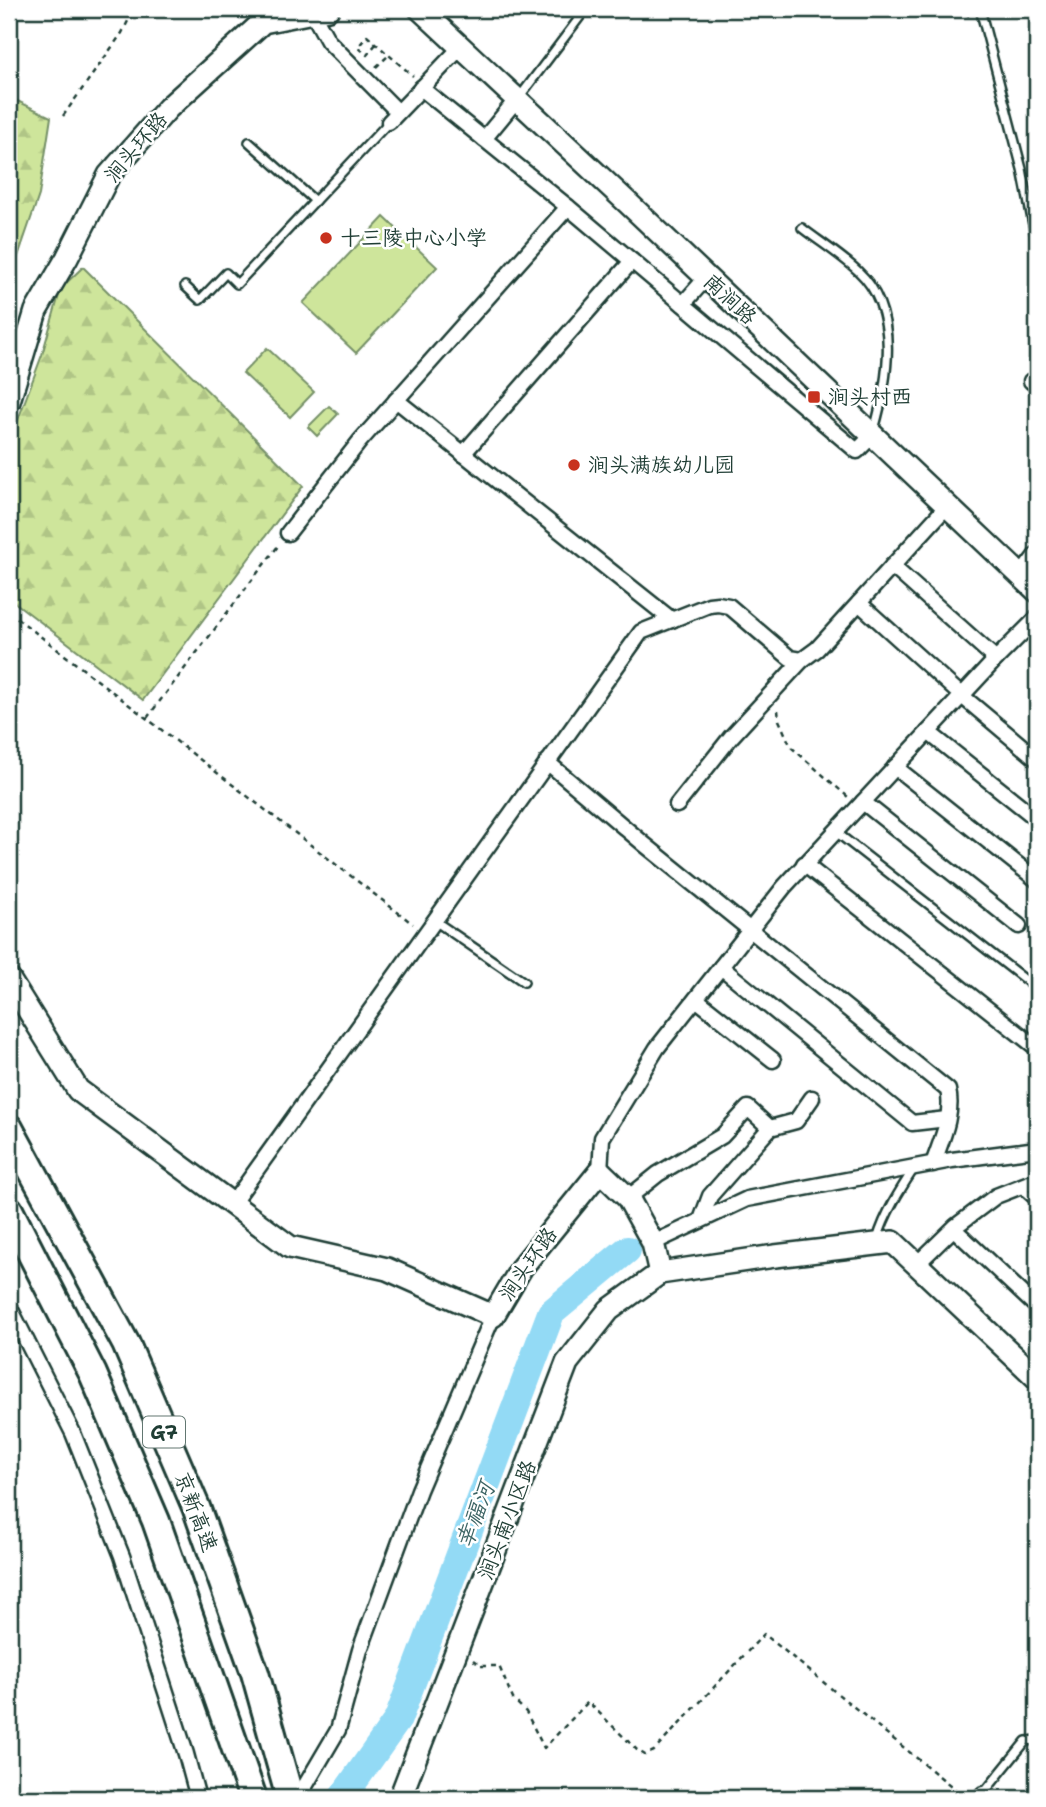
<svg xmlns="http://www.w3.org/2000/svg" width="1046" height="1807" viewBox="0 0 1046 1807" font-family="'Shantell Sans','LXGW WenKai TC',sans-serif">
<defs>
<pattern id="forest-firs" width="22" height="20" patternUnits="userSpaceOnUse" patternTransform="scale(1.75)"><rect width="22" height="20" fill="#cee59b"/><path d="M5 1l3.5 6h-7zM16 11l3.5 6h-7z" fill="#b0c586"/></pattern>
</defs>
<rect width="100%" height="100%" fill="#fff"/>
<filter id="ink" filterUnits="userSpaceOnUse"><feTurbulence type="fractalNoise" baseFrequency=".0143" numOctaves="2"/><feDisplacementMap in="SourceGraphic" scale="14" xChannelSelector="R" yChannelSelector="G"/><feConvolveMatrix kernelMatrix="1 2 1 2 8 2 1 2 1" color-interpolation-filters="sRGB"/></filter>
<g filter="url(#ink)">
<g fill="url(#forest-firs)" stroke="#769168" stroke-width="2">
<path d="M 9,97 L 51,117 L 39,195 L 13,271 L 9,268 Z"/>
<path d="M 83,267 L 303,486 L 143,700 L 9,598 L 9,444 L 42,355 L 61,288 Z"/>
</g>
<g fill="#cee59b" stroke="#769168" stroke-width="2">
<path d="M 384,217 L 437,267 L 356,353 L 303,303 Z"/>
<path d="M 267,348 L 314,392 L 290,417 L 243,373 Z"/>
<path d="M 329,406 L 338,414 L 317,436 L 308,427 Z"/>
</g>
<g fill="none" stroke-linecap="round" stroke-linejoin="round">
<path stroke="#93daf5" stroke-width="28" d="M 342,1798 L 398,1719 L 551,1313 L 627,1250"/>
<defs>
<g id="lane">
<path d="M 980,9 L 1022,169 L 1037,245"/>
<path d="M 518,99 L 586,9"/>
<path d="M 249,142 L 315,201"/>
<path d="M 802,228 C 820,242 841,255 858,271 C 901,311 888,381 874,430"/>
<path d="M 185,286 L 200,300 L 226,273 L 237,284 L 389,122"/>
<path d="M 836,832 L 1037,989"/>
<path d="M 435,921 L 524,982"/>
<path d="M 1019,1187 L 1037,1203"/>
<path d="M 877,1240 C 885,1213 900,1190 915,1167"/>
<path d="M 9,1793 L 17,1798"/>
<path d="M 983,1794 L 1026,1741 L 1037,1740"/>
</g>
<g id="street">
<path d="M 312,12 L 328,41 L 398,112"/>
<path d="M 421,88 L 568,207 L 857,451 L 873,435"/>
<path d="M 389,122 L 461,47"/>
<path d="M 484,139 L 517,99"/>
<path d="M 683,304 L 707,277"/>
<path d="M 1031,381 L 1037,385"/>
<path d="M 396,400 L 672,620"/>
<path d="M 463,454 L 632,261"/>
<path d="M 288,533 L 360,441 L 568,207"/>
<path d="M 892,566 L 996,659"/>
<path d="M 1021,575 L 1037,554"/>
<path d="M 859,603 L 962,696 L 1037,759"/>
<path d="M 928,732 L 1037,819"/>
<path d="M 547,762 L 644,844 L 948,1090 C 954,1114 941,1141 933,1164"/>
<path d="M 895,767 L 1037,880"/>
<path d="M 863,802 L 1019,926"/>
<path d="M 677,805 L 731,737 L 802,660"/>
<path d="M 804,864 L 1037,1048"/>
<path d="M 721,967 L 912,1123 L 947,1119"/>
<path d="M 696,999 L 773,1060"/>
<path d="M 770,1128 L 796,1121 L 812,1098"/>
<path d="M 600,1171 L 602,1138 L 657,1048 L 784,887 L 996,659 L 1037,618"/>
<path d="M 628,1198 L 658,1174 L 722,1136 L 748,1108 L 770,1128 L 710,1196 L 701,1220"/>
<path d="M 232,1204 L 641,632 L 709,605 L 718,604 L 729,606 L 790,658 L 802,660 L 817,649 L 947,506"/>
<path d="M 954,1229 L 1037,1307"/>
<path d="M 653,1243 L 747,1199 L 952,1160 L 1037,1149"/>
<path d="M 917,1264 L 956,1226 L 996,1196 L 1029,1183"/>
<path d="M 9,1306 L 73,1433 L 122,1556 L 186,1754 L 198,1798"/>
<path d="M 298,1798 L 338,1730 L 360,1650 L 419,1490 L 493,1316"/>
<path d="M 980,1798 L 983,1794"/>
</g>
<g id="secondary">
<path d="M 420,9 L 628,203 L 1037,591"/>
<path d="M 9,401 L 36,311 L 67,258 L 109,175 L 168,108 L 263,22 L 328,9"/>
<path d="M 9,979 L 78,1090 L 290,1247 L 387,1269 L 493,1316 L 522,1267 L 600,1171 L 628,1198 L 653,1243 L 660,1273"/>
<path d="M 400,1798 L 567,1363 L 609,1310 L 660,1273 L 775,1256 L 893,1242 L 1037,1378"/>
</g>
<g id="highway">
<path d="M 9,1128 L 126,1344 L 196,1507 L 255,1673 L 290,1798"/>
<path d="M 9,1210 L 93,1374 L 156,1521 L 253,1798"/>
</g>
</defs>
<use href="#lane" stroke="#1f3d34" stroke-width="12"/>
<use href="#street" stroke="#1f3d34" stroke-width="19"/>
<use href="#secondary" stroke="#1f3d34" stroke-width="26"/>
<use href="#highway" stroke="#1f3d34" stroke-width="32"/>
<g stroke="#1f3d34" stroke-width="2.5" stroke-dasharray="5 5" stroke-linecap="butt">
<path d="M 956,9 L 971,17"/>
<path d="M 376,44 L 367,55 L 358,47 L 367,36 L 413,76"/>
<path d="M 376,67 L 389,55"/>
<path d="M 63,116 L 122,33 L 134,9"/>
<path d="M 9,612 L 413,924"/>
<path d="M 778,710 L 779,720 L 791,747 L 848,797"/>
<path d="M 147,718 L 278,546"/>
<path d="M 473,1660 L 481,1666 L 499,1666 L 513,1699 L 526,1712 L 544,1748 L 588,1702 L 637,1750 L 645,1755 L 654,1751 L 764,1634 L 966,1798"/>
</g>
<use href="#lane" stroke="#fff" stroke-width="7"/>
<use href="#street" stroke="#fff" stroke-width="14"/>
<use href="#secondary" stroke="#fff" stroke-width="21"/>
<use href="#highway" stroke="#fff" stroke-width="26"/>
</g>
</g>
<g fill="#c8321e" stroke="#fff" stroke-width="2.5">
<circle cx="326" cy="238" r="7"/>
<rect x="807" y="390" width="14" height="14" rx="3.5"/>
<circle cx="574" cy="465" r="7"/>
</g>
<g text-anchor="middle" stroke-width="5" stroke-linejoin="round" paint-order="stroke">
<rect fill="#fff" stroke="#627771" stroke-width="2" x="143" y="1416.5" width="42" height="31" rx="5"/>
<g font-size="19" font-weight="bold" fill="#1f3d34">
<text x="164" y="1439">G7</text>
</g>
<g font-size="21" fill="#1f3d34" stroke="#fff">
<text transform="translate(136 147) rotate(-50)" y="7">涧头环路</text>
<text transform="translate(730 299) rotate(43)" y="7">南涧路</text>
<text transform="translate(528 1264) rotate(-55)" y="7">涧头环路</text>
<text transform="translate(196 1512) rotate(69)" y="7">京新高速</text>
<text transform="translate(507 1520) rotate(-69)" y="7">涧头南小区路</text>
</g>
<g font-size="21" fill="#1f3d34" stroke="#fff" text-anchor="start">
<text x="340" y="245">十三陵中心小学</text>
<text x="828" y="404">涧头村西</text>
<text x="588" y="472">涧头满族幼儿园</text>
</g>
<g font-size="23" font-style="italic" fill="#3c6464" stroke="#fff">
<text transform="translate(475 1515) rotate(-69)" y="8">幸福河</text>
</g>
</g>
<rect width="1046" height="1807" fill="none" stroke="#fff" stroke-width="35"/>
<rect x="18" y="18" width="1011" height="1772" fill="none" stroke="#1f3d34" stroke-width="2.5" filter="url(#ink)"/>
</svg>
